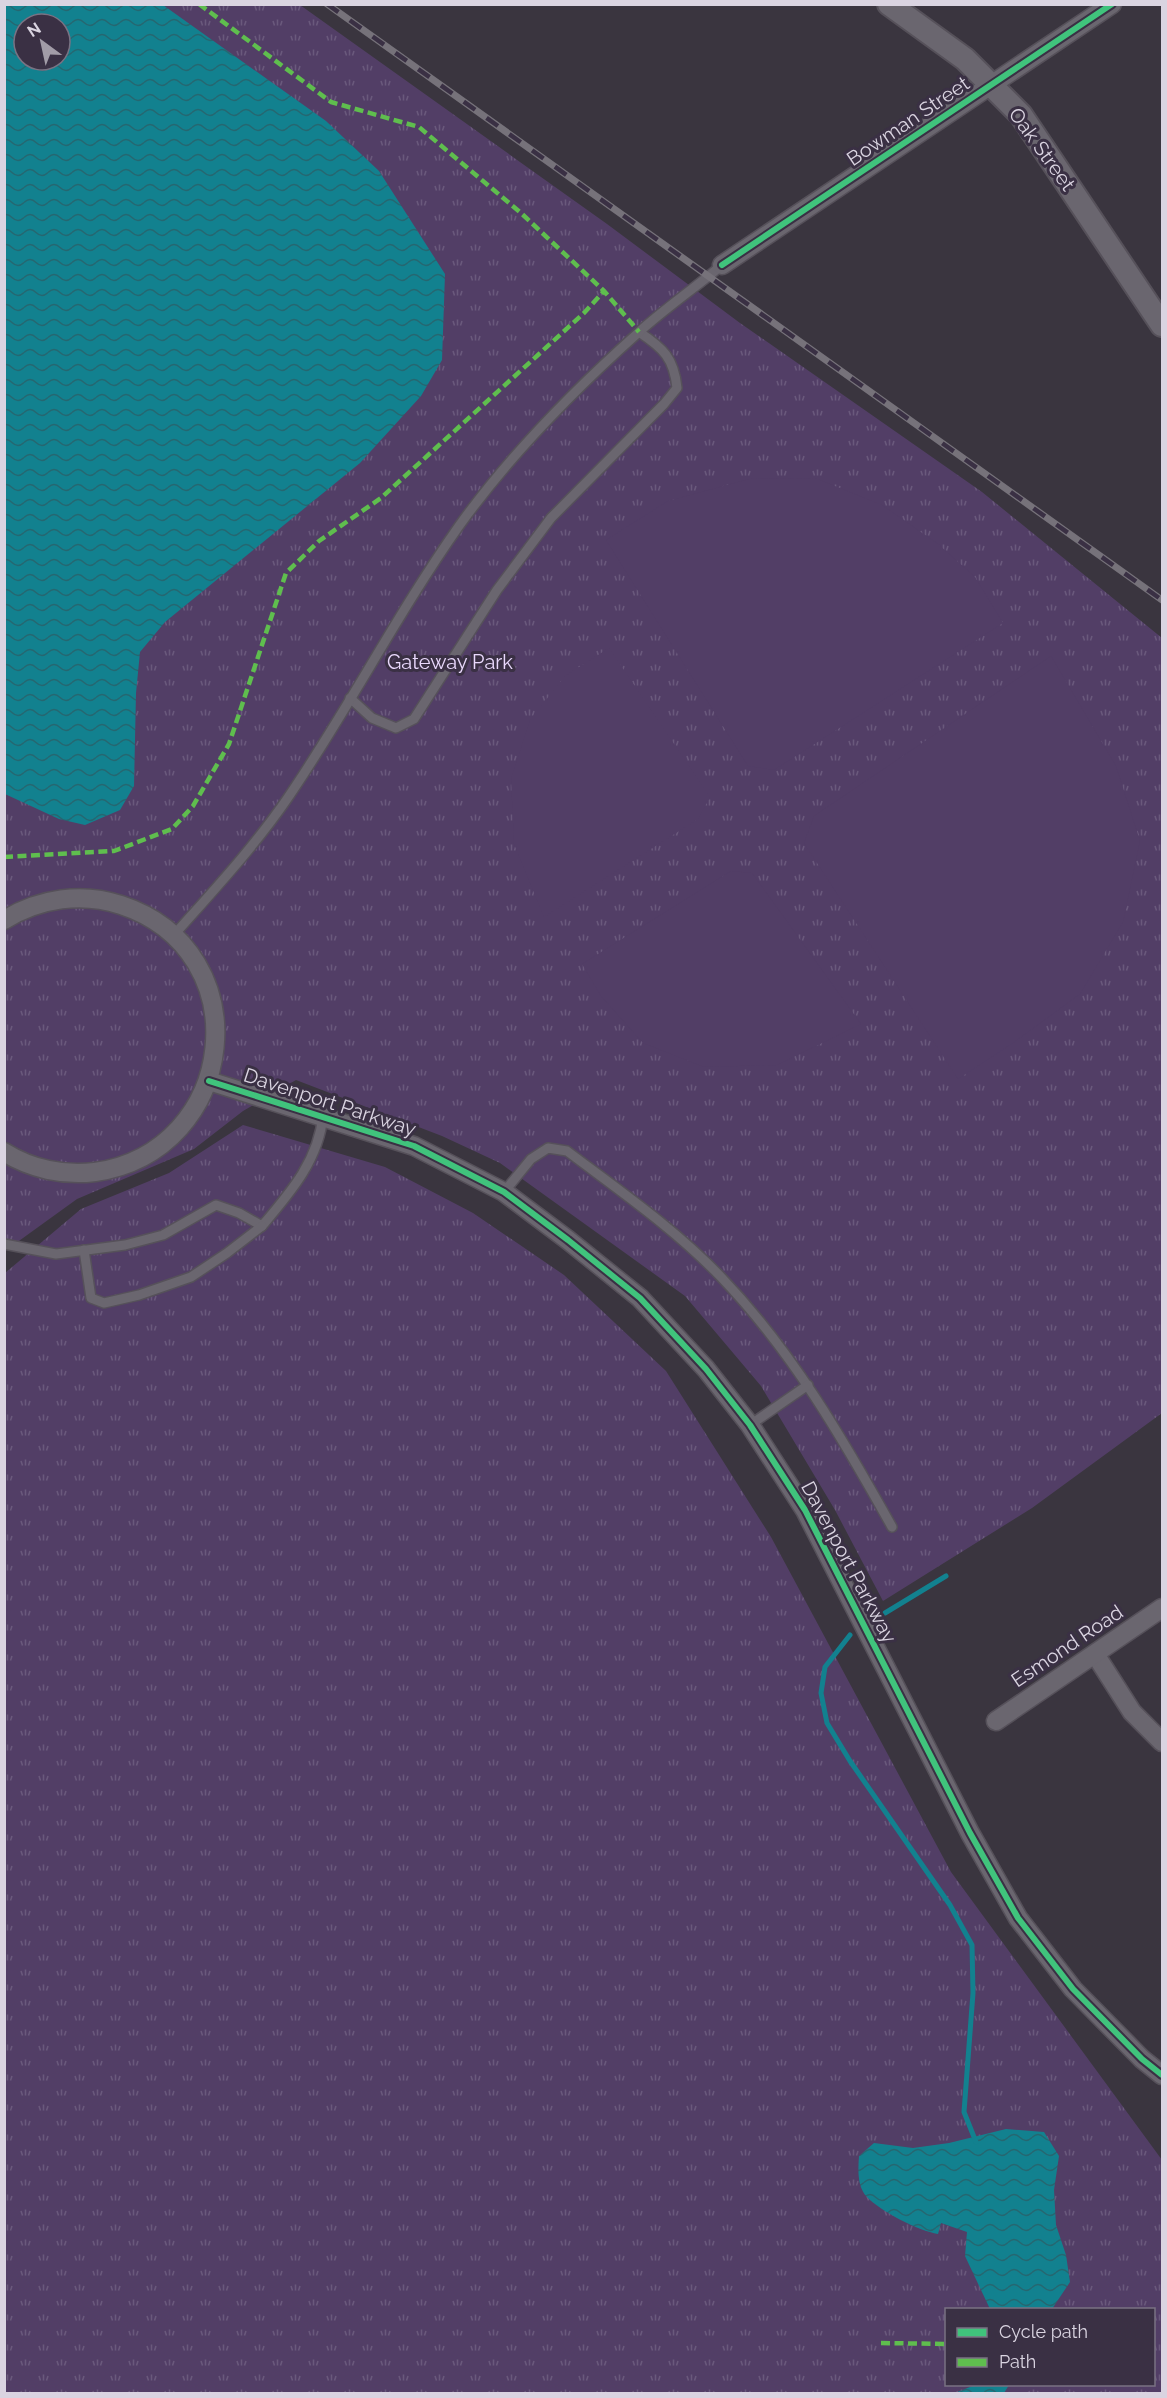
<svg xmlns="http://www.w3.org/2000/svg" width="1167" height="2398" viewBox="0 0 1167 2398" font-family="Raleway,sans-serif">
<defs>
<pattern id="grass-tufts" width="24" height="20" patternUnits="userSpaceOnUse" patternTransform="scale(1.5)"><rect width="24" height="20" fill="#523e66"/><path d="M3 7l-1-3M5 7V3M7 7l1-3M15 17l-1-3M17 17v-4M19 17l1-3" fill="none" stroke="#6a597c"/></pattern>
<pattern id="water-waves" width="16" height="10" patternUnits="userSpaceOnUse" patternTransform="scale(1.5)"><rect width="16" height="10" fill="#12818f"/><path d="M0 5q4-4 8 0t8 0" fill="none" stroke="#256771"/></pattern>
</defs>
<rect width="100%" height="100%" fill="#3a353f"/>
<g fill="url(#grass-tufts)" fill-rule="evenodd">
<path d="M 5,5 L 300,5 L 607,224 L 740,323 L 982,492 L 1162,638 L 1162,1413 L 1032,1508 L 883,1601 L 835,1510 L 761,1386 L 685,1296 L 500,1163 L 442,1136 L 296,1080 L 243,1111 L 194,1149 L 77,1199 L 5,1251 ZM 24,24 L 60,24 L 60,60 L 24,60 Z"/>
<path d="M 243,1125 L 385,1167 L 473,1213 L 564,1275 L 666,1371 L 771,1537 L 951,1872 L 1162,2160 L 1162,2393 L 5,2394 L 5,1273 L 81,1209 L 169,1173 ZM 946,2310 L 1154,2310 L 1154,2384 L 946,2384 Z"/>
</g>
<g fill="#523e66">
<path d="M 815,478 L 882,505 L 938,544 L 975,577 L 1003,623 L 774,770 L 748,766 L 606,540 L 668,501 L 749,479 Z"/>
<path d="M 609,648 L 710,797 L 698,819 L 544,917 L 514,844 L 511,779 L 530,720 L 565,676 Z"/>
<path d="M 1051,656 L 1116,766 L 1140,841 L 1123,922 L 1080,994 L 1013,1043 L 958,1079 L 804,843 L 814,816 Z"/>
<path d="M 731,871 L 752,873 L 861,1024 L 777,1065 L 704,1067 L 643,1043 L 601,996 L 582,964 Z"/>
</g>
<g fill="url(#water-waves)" fill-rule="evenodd">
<path d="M 5,4 L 163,5 L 326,121 L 379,171 L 445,274 L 442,360 L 421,396 L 360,463 L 165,622 L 140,652 L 136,693 L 134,786 L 120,810 L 85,825 L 59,819 L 5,794 ZM 24,24 L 60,24 L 60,60 L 24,60 Z"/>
<path d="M 1006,2129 L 1044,2132 L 1059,2156 L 1054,2190 L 1056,2225 L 1066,2255 L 1070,2282 L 1052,2309 L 990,2309 L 965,2256 L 967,2232 L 941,2223 L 938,2234 C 919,2231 880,2211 867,2197 C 857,2187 858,2169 859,2156 L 874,2143 L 913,2148 L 949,2143 Z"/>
<path d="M 975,2385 L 975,2384 L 1009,2385 L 1004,2393 L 955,2393 Z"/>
</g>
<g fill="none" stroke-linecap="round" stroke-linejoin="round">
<g stroke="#12818f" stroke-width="5">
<path d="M 885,1613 L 946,1576"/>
<path d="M 850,1635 L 825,1667 L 821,1693 L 827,1723 L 850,1761 L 950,1905 L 972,1945 L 973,1993 L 964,2112 L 976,2142"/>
</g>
<defs>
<g id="service">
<path d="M 350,698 L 372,718 L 396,728 L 414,719 L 497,590 L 551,518 L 664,404 L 677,388 C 674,358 663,348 639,332"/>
<path d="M 174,935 C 213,891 254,847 287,799 C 348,710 397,614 459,526 C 510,455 573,391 638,333 C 664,309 695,288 722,265"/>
<path d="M 504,1192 L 531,1159 L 548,1148 L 567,1151 C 620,1191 675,1229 721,1277 C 792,1351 843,1439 892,1527"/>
<path d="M 4,1244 L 56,1254 L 125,1245 L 163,1235 L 216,1205 L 239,1213 L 262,1226 C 290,1193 319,1160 323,1115"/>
<path d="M 84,1250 L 91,1298 L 104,1303 L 139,1295 L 191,1277 L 227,1253 L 262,1226"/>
<path d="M 750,1425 L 808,1385"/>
</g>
<g id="minor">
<path d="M 722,265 L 1112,4"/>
<path d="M 4,920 C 40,898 82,892 121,905 C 261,951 239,1151 95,1172 C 64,1176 31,1169 4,1152"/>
<path d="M 209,1081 L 414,1146 L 504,1192 L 568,1240 L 640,1298 L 706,1369 L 750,1425 L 805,1510 L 970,1833 L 1018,1918 L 1073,1989 L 1142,2059 L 1162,2075"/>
<path d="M 1095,1654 L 1132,1712 L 1162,1742"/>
<path d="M 996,1721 L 1162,1608"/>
</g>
<path id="tertiary" d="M 889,4 L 965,59 L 1021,115 L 1162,325"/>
</defs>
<use href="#service" stroke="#56515a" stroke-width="12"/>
<use href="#minor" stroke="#56515a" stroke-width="21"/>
<use href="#tertiary" stroke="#56515a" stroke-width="26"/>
<use href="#service" stroke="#6a666f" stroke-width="9"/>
<use href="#minor" stroke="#6a666f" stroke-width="18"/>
<use href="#tertiary" stroke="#6a666f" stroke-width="22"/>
<defs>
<path id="rail" d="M 327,4 L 1162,600"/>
</defs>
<use href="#rail" stroke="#76727a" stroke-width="7"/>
<use href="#rail" stroke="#3a3044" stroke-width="4.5" stroke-dasharray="14" stroke-linecap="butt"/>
<g stroke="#5fbe4e" stroke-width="4.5" stroke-dasharray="9 4.5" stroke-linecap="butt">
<path d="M 199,4 L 331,102 L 419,127 L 521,213 L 604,291 L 639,332"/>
<path d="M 4,857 L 114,851 L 172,829 L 193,806 L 229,744 L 286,573 L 319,541 L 381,498 L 584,313 L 604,291"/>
<path d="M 881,2343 L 946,2344"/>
</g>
<defs>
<g id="cycleway">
<path d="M 722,265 L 1112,4"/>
<path d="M 209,1081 L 414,1146 L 504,1192 L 568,1240 L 640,1298 L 706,1369 L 750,1425 L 805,1510 L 970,1833 L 1018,1918 L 1073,1989 L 1142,2059 L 1162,2075"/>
</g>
</defs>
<use href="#cycleway" stroke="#3a3044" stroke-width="10"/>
<use href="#cycleway" stroke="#40c37c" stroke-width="6"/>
</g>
<g text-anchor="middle" stroke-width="6" stroke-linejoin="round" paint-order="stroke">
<g font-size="20" fill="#dad4e1" stroke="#3a3044">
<text transform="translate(908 121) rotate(-34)" y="7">Bowman Street</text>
<text transform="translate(1042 149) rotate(54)" y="7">Oak Street</text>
<text transform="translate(330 1102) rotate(18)" y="7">Davenport Parkway</text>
<text transform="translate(849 1562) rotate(62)" y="7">Davenport Parkway</text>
<text transform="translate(1067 1646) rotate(-34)" y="7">Esmond Road</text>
</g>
<g font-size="20" fill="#ead9fd" stroke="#3a3044">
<text x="450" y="669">Gateway Park</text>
</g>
</g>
<rect width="1167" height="2398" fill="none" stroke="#dad4e1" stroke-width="12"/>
<rect x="945" y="2308" width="210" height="78" fill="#3a3044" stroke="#7a7283" stroke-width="1.5"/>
<rect x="957" y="2328" width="30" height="9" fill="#40c37c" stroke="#7a7283" stroke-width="1.5"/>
<text x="999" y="2338" font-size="18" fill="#dad4e1">Cycle path</text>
<rect x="957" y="2358" width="30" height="9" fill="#5fbe4e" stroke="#7a7283" stroke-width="1.5"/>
<text x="999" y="2368" font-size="18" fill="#dad4e1">Path</text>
<g transform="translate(42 42) rotate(327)"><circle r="28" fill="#3a3044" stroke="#7a7283" stroke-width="1.5"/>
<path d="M0-4.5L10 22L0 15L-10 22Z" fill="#a29ca8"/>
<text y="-9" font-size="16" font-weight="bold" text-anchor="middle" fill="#dad4e1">N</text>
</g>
</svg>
